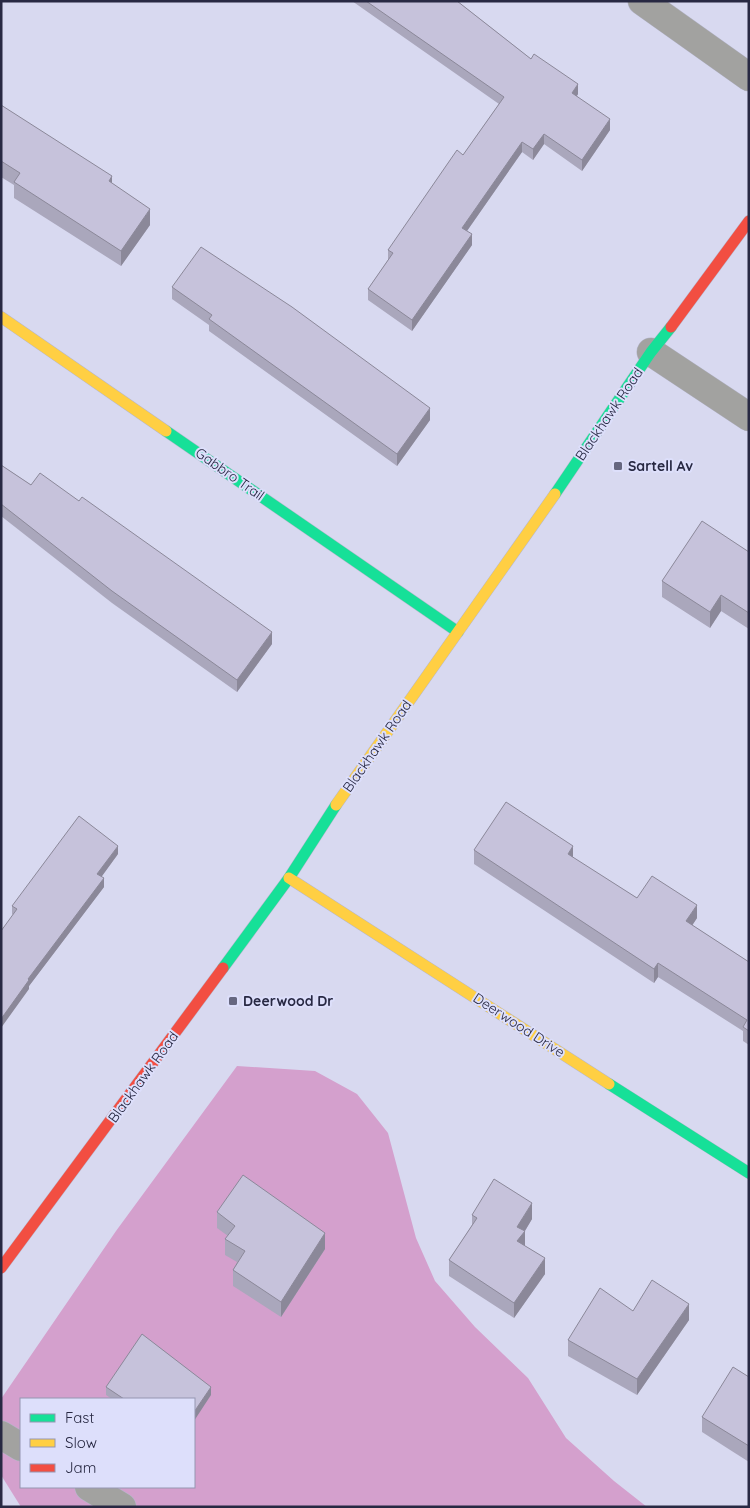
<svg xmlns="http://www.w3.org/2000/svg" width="750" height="1508" viewBox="0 0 750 1508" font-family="Quicksand,sans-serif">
<rect width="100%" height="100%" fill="#d8d9f0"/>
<path fill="#d4a0cd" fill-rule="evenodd" d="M 237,1066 L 315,1071 L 357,1094 L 388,1133 L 416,1238 L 435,1281 L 475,1327 L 528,1378 L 566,1438 L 614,1481 L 647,1507 L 21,1507 L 1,1475 L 1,1399 L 116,1231 ZM 21,1399 L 194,1399 L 194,1487 L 21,1487 Z"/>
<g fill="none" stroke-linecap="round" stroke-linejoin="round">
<defs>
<g id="street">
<path d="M 642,1 L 749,77"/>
<path d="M 651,352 L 749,417"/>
<path d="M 1,1435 L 21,1447"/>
<path d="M 89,1487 L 122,1507"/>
</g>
<g id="fast">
<path d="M 166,431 L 458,632"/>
<path d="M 555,494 L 651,352 L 671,327"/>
<path d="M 223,968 L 289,878 L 336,805"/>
<path d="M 609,1084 L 749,1173"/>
</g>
<g id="slow">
<path d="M 1,317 L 166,431"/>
<path d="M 336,805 L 555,494"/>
<path d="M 289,878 L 609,1084"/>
</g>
<g id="jam">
<path d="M 671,327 L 749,221"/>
<path d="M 1,1268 L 223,968"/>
</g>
</defs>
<use href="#street" stroke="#b6b7cc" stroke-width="29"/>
<use href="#fast" stroke="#b6b7cc" stroke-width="12"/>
<use href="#slow" stroke="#b6b7cc" stroke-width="12"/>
<use href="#jam" stroke="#b6b7cc" stroke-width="12"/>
<use href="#street" stroke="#a2a2a0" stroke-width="28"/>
<use href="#fast" stroke="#16e098" stroke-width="11"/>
<use href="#slow" stroke="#ffcf43" stroke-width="11"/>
<use href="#jam" stroke="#f24e42" stroke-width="11"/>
</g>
<g fill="#aaa7bc">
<path d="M 352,1 L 457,1 L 531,59 L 578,94 L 577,96 L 610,130 L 582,171 L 544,144 L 533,160 L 522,152 L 467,231 L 472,245 L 412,331 L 368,300 L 368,289 L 388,260 L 388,250 L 463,155 L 499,104 Z"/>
<path d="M 1,105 L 112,184 L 150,225 L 121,266 L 14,198 L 14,185 L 1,177 Z"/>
<path d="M 172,287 L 430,420 L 397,466 L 209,331 L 209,325 L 172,299 Z"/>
<path d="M 1,465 L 272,644 L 237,692 L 112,603 L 1,516 Z"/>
<path d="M 749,552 L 749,629 L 721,611 L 710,628 L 662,597 L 662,581 Z"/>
<path d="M 474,850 L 573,858 L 637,898 L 697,918 L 692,925 L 749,962 L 749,1045 L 743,1041 L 743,1031 L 658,977 L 654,983 L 474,864 Z"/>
<path d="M 118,854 L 101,877 L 104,887 L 29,986 L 29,989 L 13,915 L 12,914 L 12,906 Z"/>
<path d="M 217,1212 L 325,1249 L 281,1317 L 233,1286 L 233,1270 L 237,1262 L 225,1255 L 225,1239 L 228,1236 L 217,1228 Z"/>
<path d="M 472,1215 L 532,1219 L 525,1231 L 525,1246 L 545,1274 L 514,1318 L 449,1276 L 449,1260 L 472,1225 Z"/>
<path d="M 633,1311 L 689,1320 L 637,1395 L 568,1356 L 568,1340 Z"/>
<path d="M 749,1377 L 749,1462 L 702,1432 L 702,1417 Z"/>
<path d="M 106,1387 L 211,1395 L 194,1399 L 112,1399 L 106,1395 Z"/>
</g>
<g fill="#8b8899">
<path d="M 578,84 L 578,94 L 572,103 L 572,93 Z"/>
<path d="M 610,119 L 610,130 L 582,171 L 582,160 Z"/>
<path d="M 544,134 L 544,144 L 533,160 L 533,149 Z"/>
<path d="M 522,142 L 522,152 L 462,238 L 462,228 Z"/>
<path d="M 112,176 L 112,192 L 109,181 Z"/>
<path d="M 150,209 L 150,225 L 121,266 L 121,251 Z"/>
<path d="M 472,234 L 472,245 L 412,331 L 412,320 Z"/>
<path d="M 430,408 L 430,420 L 397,466 L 397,454 Z"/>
<path d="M 721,595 L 721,611 L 710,628 L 710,612 Z"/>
<path d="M 272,632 L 272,644 L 237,692 L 237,680 Z"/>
<path d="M 118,846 L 118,854 L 97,883 L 97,874 Z"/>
<path d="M 573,846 L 573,860 L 568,854 Z"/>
<path d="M 104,878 L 104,887 L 29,986 L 29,989 L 1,1028 L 1,1019 L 28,979 Z"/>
<path d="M 697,905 L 697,918 L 686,935 L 686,921 Z"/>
<path d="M 658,963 L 658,977 L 654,983 L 654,969 Z"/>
<path d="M 532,1203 L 532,1219 L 523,1234 L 525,1231 L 525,1247 L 517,1257 L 517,1227 Z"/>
<path d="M 325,1233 L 325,1249 L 281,1317 L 281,1302 Z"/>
<path d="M 545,1258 L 545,1274 L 514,1318 L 514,1303 Z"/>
<path d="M 689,1304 L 689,1320 L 637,1395 L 637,1379 Z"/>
<path d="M 211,1387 L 211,1395 L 194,1421 L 194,1412 Z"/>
</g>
<g fill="#c6c2db" stroke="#8b8899">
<path d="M 366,1 L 457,1 L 531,59 L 534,54 L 578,84 L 572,93 L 610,119 L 582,160 L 544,134 L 533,149 L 522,142 L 462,228 L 472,234 L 412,320 L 368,289 L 393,253 L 388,250 L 457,150 L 463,155 L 504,97 Z"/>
<path d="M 1,105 L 112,176 L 109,181 L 150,209 L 121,251 L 14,182 L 20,173 L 1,161 Z"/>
<path d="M 201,247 L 292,307 L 430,408 L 397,454 L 209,319 L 212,315 L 172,287 Z"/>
<path d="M 1,465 L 31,485 L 40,473 L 79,501 L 82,497 L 272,632 L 237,680 L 112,591 L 1,504 Z"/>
<path d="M 702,521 L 749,552 L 749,613 L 721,595 L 710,612 L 662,581 Z"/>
<path d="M 506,802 L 573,846 L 568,854 L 637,898 L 652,876 L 697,905 L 686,921 L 749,962 L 749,1031 L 743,1027 L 747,1020 L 658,963 L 654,969 L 474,850 Z"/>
<path d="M 79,816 L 118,846 L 97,874 L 104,878 L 28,979 L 29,980 L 1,1019 L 1,931 L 17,909 L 12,906 Z"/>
<path d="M 243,1175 L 325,1233 L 281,1302 L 233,1270 L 245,1251 L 225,1239 L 235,1226 L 217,1212 Z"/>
<path d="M 494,1179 L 532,1203 L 517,1227 L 525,1231 L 517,1241 L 545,1258 L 514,1303 L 449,1260 L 477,1218 L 472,1215 Z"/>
<path d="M 652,1280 L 689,1304 L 637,1379 L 568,1340 L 600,1288 L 633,1311 Z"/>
<path d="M 142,1334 L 211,1387 L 194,1412 L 194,1399 L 124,1399 L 106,1387 Z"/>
<path d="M 733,1367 L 749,1377 L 749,1446 L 702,1417 Z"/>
</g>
<g fill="#666780" stroke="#dddffb" stroke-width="2">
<rect x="613" y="461" width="10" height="10" rx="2.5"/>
<rect x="228" y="996" width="10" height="10" rx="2.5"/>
</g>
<g text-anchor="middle" stroke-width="4" stroke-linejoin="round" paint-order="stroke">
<g font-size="14" fill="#282943" stroke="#dddffb">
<text transform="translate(609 414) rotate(-56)" y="5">Blackhawk Road</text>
<text transform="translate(230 474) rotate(35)" y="5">Gabbro Trail</text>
<text transform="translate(377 746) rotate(-55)" y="5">Blackhawk Road</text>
<text transform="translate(519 1025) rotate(33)" y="5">Deerwood Drive</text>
<text transform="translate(143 1077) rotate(-54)" y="5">Blackhawk Road</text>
</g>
<g font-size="14" font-weight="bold" fill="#282943" stroke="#dddffb" text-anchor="start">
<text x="628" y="471">Sartell Av</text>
<text x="243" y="1006">Deerwood Dr</text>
</g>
</g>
<rect width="750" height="1508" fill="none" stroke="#282943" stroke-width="5"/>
<rect x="20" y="1398" width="175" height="90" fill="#dddffb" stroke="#9596b1"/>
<rect x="30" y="1414" width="25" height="8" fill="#16e098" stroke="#9596b1"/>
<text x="65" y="1423" font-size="15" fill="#282943">Fast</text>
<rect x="30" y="1439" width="25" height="8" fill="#ffcf43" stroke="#9596b1"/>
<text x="65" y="1448" font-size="15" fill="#282943">Slow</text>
<rect x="30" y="1464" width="25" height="8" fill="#f24e42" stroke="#9596b1"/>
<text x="65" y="1473" font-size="15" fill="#282943">Jam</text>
</svg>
